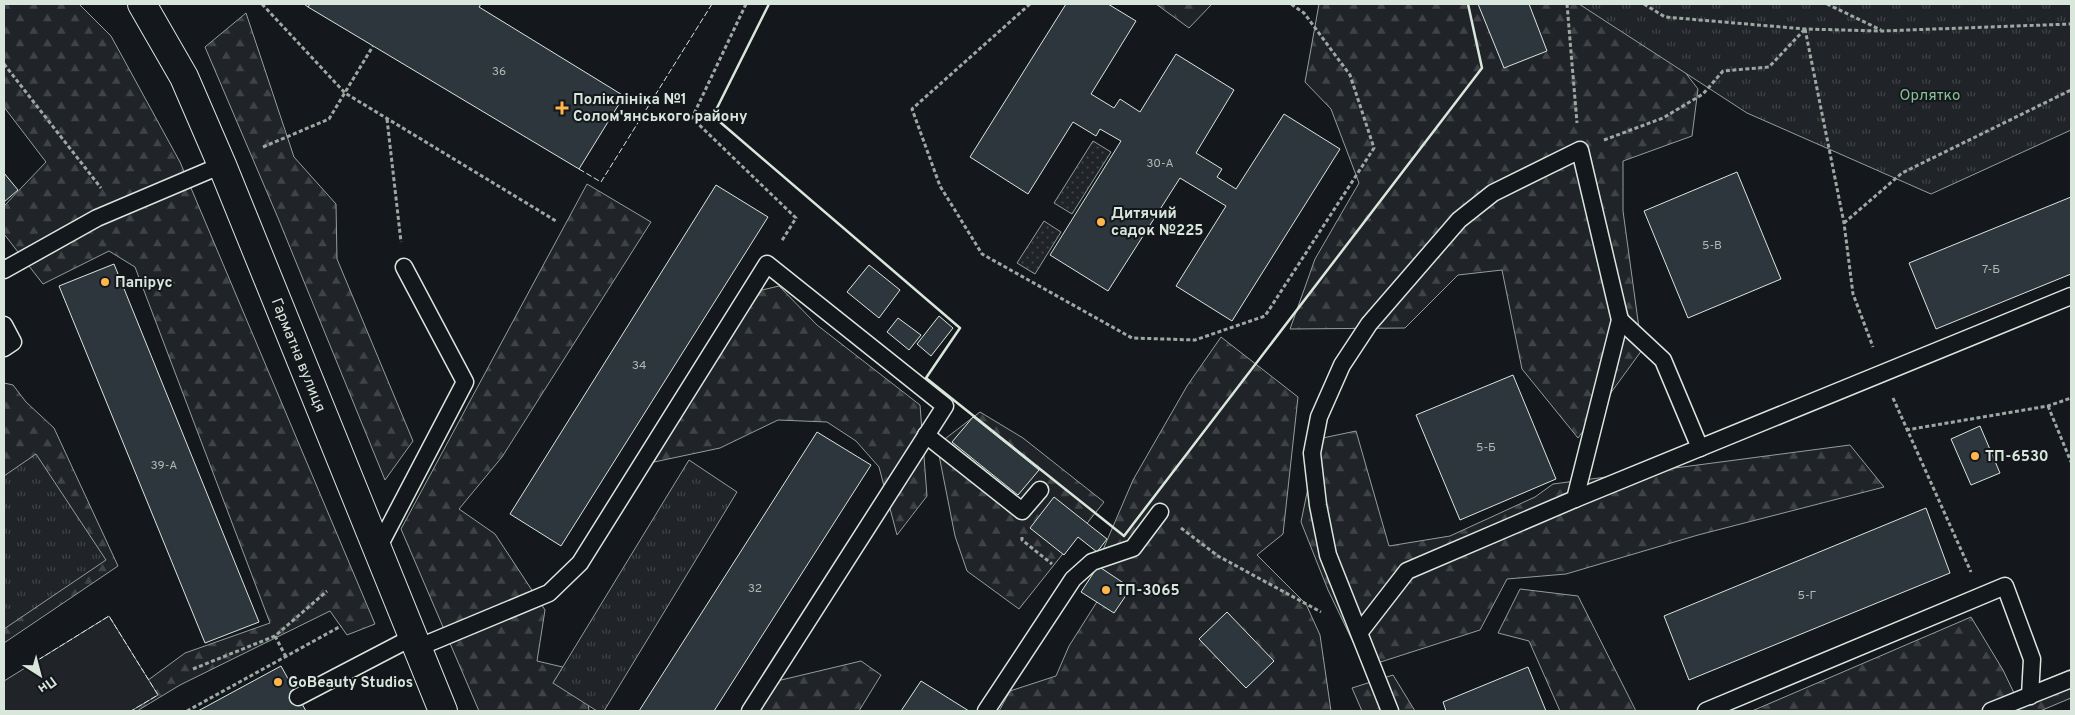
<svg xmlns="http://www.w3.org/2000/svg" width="2075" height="715" viewBox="0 0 2075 715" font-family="Overpass,sans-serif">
<defs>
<pattern id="grass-dots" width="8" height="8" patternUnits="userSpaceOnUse" patternTransform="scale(1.25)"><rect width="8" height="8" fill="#202428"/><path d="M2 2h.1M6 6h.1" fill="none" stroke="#404447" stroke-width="1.8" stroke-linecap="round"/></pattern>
<pattern id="forest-firs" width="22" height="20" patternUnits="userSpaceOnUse" patternTransform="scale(1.25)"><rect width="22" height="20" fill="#202428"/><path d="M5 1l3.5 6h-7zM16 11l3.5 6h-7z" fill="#404447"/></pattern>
<pattern id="park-tufts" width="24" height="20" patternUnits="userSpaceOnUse" patternTransform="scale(1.25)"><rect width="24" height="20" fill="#202428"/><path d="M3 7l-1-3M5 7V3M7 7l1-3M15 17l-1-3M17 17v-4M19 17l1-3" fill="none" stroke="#404447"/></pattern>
</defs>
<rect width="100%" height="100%" fill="#14181c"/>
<g fill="url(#grass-dots)" stroke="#939e99">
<path d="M 1093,141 L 1111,152 L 1072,214 L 1054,203 Z"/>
<path d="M 1044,221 L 1061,232 L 1035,274 L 1017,263 Z"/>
</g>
<g fill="url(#forest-firs)" stroke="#939e99">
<path d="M 4,4 L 79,4 L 111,36 L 180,162 L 375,624 L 347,635 L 330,611 L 180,685 L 137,711 L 106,711 L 185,653 L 270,623 L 135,267 L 109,251 L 43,284 L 4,234 L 4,206 L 46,162 L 4,107 Z"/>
<path d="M 1156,4 L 1212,4 L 1189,28 Z"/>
<path d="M 1319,4 L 1609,4 L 1641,15 L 1698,89 L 1692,136 L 1623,161 L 1623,211 L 1642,350 L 1578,438 L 1522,369 L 1502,270 L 1458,275 L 1405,328 L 1290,329 L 1315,259 L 1359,183 L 1331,109 L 1305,82 Z"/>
<path d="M 246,13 L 294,157 L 336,204 L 337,259 L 413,441 L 385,480 L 278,218 L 205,47 Z"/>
<path d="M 587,184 L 651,222 L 502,457 L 459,509 L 495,534 L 545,610 L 537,661 L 584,672 L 589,711 L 479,711 L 401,529 Z"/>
<path d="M 779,286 L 817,325 L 920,405 L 927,496 L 897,535 L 879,467 L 856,441 L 827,422 L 778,420 L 720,448 L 654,462 L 682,412 L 755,300 L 762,290 Z"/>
<path d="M 1221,337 L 1298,397 L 1283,534 L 1257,555 L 1306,604 L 1320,635 L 1331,711 L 999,711 L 1010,691 L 1056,676 L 1069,646 L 1100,597 L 1093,573 L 1133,480 L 1187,386 Z"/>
<path d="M 4,383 L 13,385 L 26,402 L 54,428 L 118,566 L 4,643 Z"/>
<path d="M 980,412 L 1023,438 L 1104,502 L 1019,609 L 967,571 L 955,536 L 937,445 Z"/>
<path d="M 1356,431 L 1389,546 L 1450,536 L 1535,497 L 1553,484 L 1850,445 L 1884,487 L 1698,535 L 1566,574 L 1507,579 L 1480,630 L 1365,667 L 1328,590 L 1301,522 L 1318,439 Z"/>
<path d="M 1520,589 L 1578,596 L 1636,711 L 1560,711 L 1529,641 L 1498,633 Z"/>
<path d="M 1971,617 L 2003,670 L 2014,693 L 2071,669 L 2071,698 L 2040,711 L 1752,711 Z"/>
<path d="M 861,661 L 881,675 L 859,711 L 757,711 L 777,681 Z"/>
<path d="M 1393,675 L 1415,711 L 1362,711 L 1352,688 Z"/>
</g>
<g fill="url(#park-tufts)" stroke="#939e99">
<path d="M 1579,4 L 2071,4 L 2071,130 L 1931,194 L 1747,113 Z"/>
<path d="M 36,454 L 106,560 L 4,629 L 4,476 Z"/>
<path d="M 689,460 L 737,492 L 604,711 L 597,711 L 553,683 Z"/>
</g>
<path fill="#202428" stroke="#939e99" d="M 109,616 L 158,695 L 131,711 L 4,711 L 4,681 Z"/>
<g fill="#2c363c" stroke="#d8e6dc">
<path d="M 310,4 L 481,4 L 479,7 L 624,96 L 579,169 L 308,7 Z"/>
<path d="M 1066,4 L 1108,4 L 1136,21 L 1091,94 L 1114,108 L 1120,99 L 1140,112 L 1176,54 L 1234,90 L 1196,153 L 1222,169 L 1217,177 L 1236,189 L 1284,114 L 1340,149 L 1232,321 L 1176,286 L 1226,206 L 1180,178 L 1108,291 L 1050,255 L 1121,141 L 1100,129 L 1096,136 L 1073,122 L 1028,194 L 970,157 Z"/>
<path d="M 1478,4 L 1529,4 L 1547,51 L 1504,68 Z"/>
<path d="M 1737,172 L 1781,279 L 1688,318 L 1644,211 Z"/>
<path d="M 4,173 L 18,190 L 4,202 Z"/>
<path d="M 716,185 L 768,217 L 561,546 L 510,514 Z"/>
<path d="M 2071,197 L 2071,274 L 1936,329 L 1909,263 Z"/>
<path d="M 114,264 L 259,622 L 205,643 L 59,286 Z"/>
<path d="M 869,265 L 900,290 L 879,318 L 847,292 Z"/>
<path d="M 939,316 L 953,328 L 931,356 L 917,344 Z"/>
<path d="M 898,318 L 921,335 L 909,350 L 887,332 Z"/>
<path d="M 1513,375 L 1556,479 L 1460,520 L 1416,415 Z"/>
<path d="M 973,417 L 1039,470 L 1018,495 L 952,442 Z"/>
<path d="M 1980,426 L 2000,473 L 1971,485 L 1951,439 Z"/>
<path d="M 817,432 L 871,465 L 714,711 L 639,711 Z"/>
<path d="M 1054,497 L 1107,539 L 1097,552 L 1078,537 L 1064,555 L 1030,528 Z"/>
<path d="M 1926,508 L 1950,573 L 1689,680 L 1664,616 Z"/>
<path d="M 1098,566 L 1131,588 L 1114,613 L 1081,592 Z"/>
<path d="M 1227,612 L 1274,661 L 1246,688 L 1199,639 Z"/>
<path d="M 281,666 L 306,711 L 198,711 Z"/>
<path d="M 1528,667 L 1546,711 L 1446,711 L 1443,702 Z"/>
<path d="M 921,681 L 969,711 L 901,711 Z"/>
</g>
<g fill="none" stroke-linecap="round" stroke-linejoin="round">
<defs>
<g id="service">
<path d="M 4,270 L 97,218 L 222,165"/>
<path d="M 1620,320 L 1663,360 L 1700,448"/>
<path d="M 4,325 L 13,342 L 4,348"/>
<path d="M 926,435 L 1022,511 L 1040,490"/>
<path d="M 1575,499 L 2071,296"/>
<path d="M 377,550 L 465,382 L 404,267"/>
<path d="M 1359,633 L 1407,571 L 1575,499 L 1620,320 L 1580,150 L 1493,193 L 1459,220 L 1369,324 L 1342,365 L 1319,417 L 1312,453 L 1318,505 L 1328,555 L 1390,711"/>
<path d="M 417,648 L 549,593 L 580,563 L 767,264 L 945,406 L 750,711"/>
<path d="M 298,697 L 413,637"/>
<path d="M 986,711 L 1073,579 L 1092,562 L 1133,548 L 1160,512"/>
<path d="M 1706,711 L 2005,586 L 2032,659 L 2030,696"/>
<path d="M 1991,711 L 2071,679"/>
</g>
<g id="tertiary">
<path id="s1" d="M 142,4 L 184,77 L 222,165 L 443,711"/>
</g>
</defs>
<use href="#service" stroke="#d8e6dc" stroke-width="19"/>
<use href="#tertiary" stroke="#d8e6dc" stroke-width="30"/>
<g stroke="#9da8a2" stroke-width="3" stroke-dasharray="4 2.5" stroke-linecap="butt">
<path d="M 262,4 L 345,93 L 556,221"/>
<path d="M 746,4 L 692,118 L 796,218 L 781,242"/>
<path d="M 1030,4 L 912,109 L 940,186 L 982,254 L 1132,338 L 1195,340 L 1265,316 L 1374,148 L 1350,75 L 1304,13 L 1291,4"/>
<path d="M 1567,4 L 1577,123"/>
<path d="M 1644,4 L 1665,17 L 1805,29 L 1881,31 L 2071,24"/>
<path d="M 1827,4 L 1881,30"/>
<path d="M 1805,29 L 1844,223 L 1853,294 L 1873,347"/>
<path d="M 4,64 L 101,188"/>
<path d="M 387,119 L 401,242"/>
<path d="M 1604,140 L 1663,118 L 1703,94 L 1723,71 L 1769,67 L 1805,29"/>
<path d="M 263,147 L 329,119 L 373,46"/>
<path d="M 1844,223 L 1902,173 L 2071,90"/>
<path d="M 1893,398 L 1971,572"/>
<path d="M 2048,406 L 2071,462"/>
<path d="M 1906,430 L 2048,406 L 2071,398"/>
<path d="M 1181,528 L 1218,556 L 1321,612"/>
<path d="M 1022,537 L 1022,540 L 1052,564"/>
<path d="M 275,636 L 286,657"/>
<path d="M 193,669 L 275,636 L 327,591"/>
<path d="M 187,711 L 341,626"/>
</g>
<use href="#service" stroke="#14181c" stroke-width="16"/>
<use href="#tertiary" stroke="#14181c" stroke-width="28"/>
<g stroke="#d8e6dc" stroke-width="1" stroke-dasharray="6 2.5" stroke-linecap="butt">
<path d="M 304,4 L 308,7"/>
<path d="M 579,169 L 601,182 L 712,4"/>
<path d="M 38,660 L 109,616 L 158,695 L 131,711"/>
</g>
<path stroke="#d8e6dc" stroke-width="2.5" d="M 769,4 L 713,116 L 960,328 L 926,378 L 1124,536 L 1482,68 L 1468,4"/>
</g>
<g fill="#ffb74d" stroke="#14181c" stroke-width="2">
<path d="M559.5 100.5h5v5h5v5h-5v5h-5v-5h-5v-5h5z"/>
<circle cx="1101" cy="222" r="5"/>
<circle cx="105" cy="282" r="5"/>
<circle cx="1975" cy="456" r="5"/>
<circle cx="1106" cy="590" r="5"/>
<circle cx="278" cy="682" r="5"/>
</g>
<g text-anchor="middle" stroke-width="4" stroke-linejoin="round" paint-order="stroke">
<g font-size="12" fill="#adbab4">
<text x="499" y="75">36</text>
<text x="1160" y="167">30-А</text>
<text x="1712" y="249">5-В</text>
<text x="1991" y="273">7-Б</text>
<text x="639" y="369">34</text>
<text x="1486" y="451">5-Б</text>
<text x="164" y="469">39-А</text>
<text x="755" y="592">32</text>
<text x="1807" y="599">5-Г</text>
</g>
<g font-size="15" fill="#8ac095" stroke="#14181c">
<text x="1930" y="100">Орлятко</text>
</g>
<g font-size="15" font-weight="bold" fill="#d8e6dc" stroke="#14181c" text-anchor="start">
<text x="573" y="104">Поліклініка №1<tspan x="573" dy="17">Солом'янського району</tspan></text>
<text x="1111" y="218">Дитячий<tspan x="1111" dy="17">садок №225</tspan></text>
<text x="115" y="287">Папірус</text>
<text x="1985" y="461">ТП-6530</text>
<text x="1116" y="595">ТП-3065</text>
<text x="288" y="687">GoBeauty Studios</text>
</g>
<g font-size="15" fill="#d8e6dc" stroke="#14181c">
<text dy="5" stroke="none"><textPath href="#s1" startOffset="385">Гарматна вулиця</textPath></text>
</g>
</g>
<rect width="2075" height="715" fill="none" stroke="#d8e6dc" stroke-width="10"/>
<g transform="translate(40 675) rotate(144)" stroke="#14181c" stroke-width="4" paint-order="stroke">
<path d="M0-4L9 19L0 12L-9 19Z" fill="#d8e6dc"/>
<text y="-8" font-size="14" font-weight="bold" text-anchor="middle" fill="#d8e6dc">Пн</text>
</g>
</svg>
